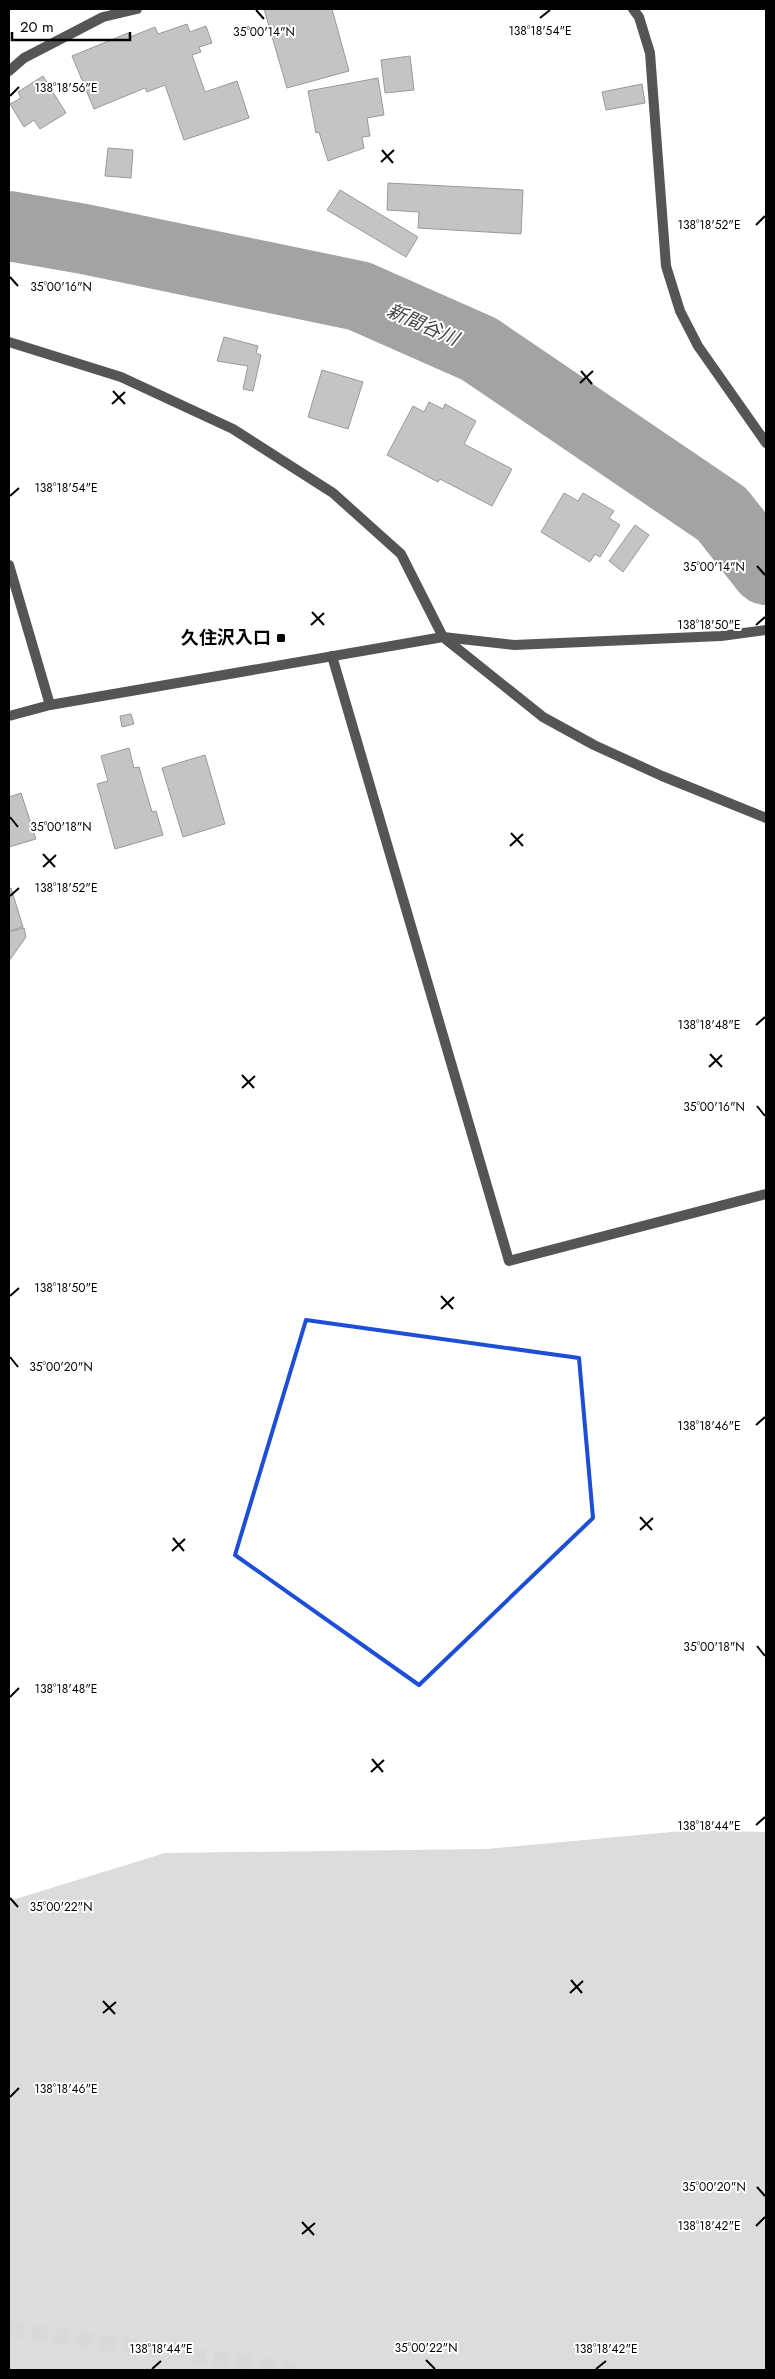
<svg xmlns="http://www.w3.org/2000/svg" width="775" height="2379" viewBox="0 0 775 2379" font-family="Jost,'Noto Sans JP',sans-serif">
<rect width="100%" height="100%" fill="#fff"/>
<path fill="#dcdcdc" d="M 693,1830 L 766,1832 L 766,2370 L 9,2370 L 9,1901 L 165,1853 L 486,1849 Z"/>
<g fill="none" stroke-linecap="round" stroke-linejoin="round">
<path stroke="#a3a3a3" stroke-width="70" d="M 9,226 L 84,239 L 359,296 L 479,349 L 722,514 L 766,570"/>
</g>
<g fill="#c4c4c4" stroke="#999">
<path d="M 264,9 L 332,9 L 349,71 L 287,88 Z"/>
<path d="M 187,24 L 190,32 L 206,26 L 212,43 L 199,47 L 201,52 L 192,55 L 205,92 L 237,81 L 249,118 L 184,140 L 165,85 L 147,92 L 145,88 L 94,109 L 72,56 L 128,33 L 130,37 L 155,27 L 158,34 Z"/>
<path d="M 410,56 L 414,90 L 385,93 L 381,60 Z"/>
<path d="M 43,76 L 66,113 L 40,129 L 34,120 L 24,127 L 10,104 L 21,98 L 18,92 Z"/>
<path d="M 378,78 L 384,115 L 367,118 L 370,136 L 362,137 L 364,148 L 328,161 L 319,132 L 316,133 L 308,91 Z"/>
<path d="M 642,84 L 645,103 L 606,110 L 602,92 Z"/>
<path d="M 108,148 L 133,150 L 131,178 L 105,176 Z"/>
<path d="M 388,183 L 523,190 L 521,234 L 418,228 L 419,212 L 387,210 Z"/>
<path d="M 340,190 L 418,237 L 406,257 L 327,210 Z"/>
<path d="M 224,337 L 258,346 L 256,353 L 261,355 L 253,391 L 243,389 L 248,366 L 217,361 Z"/>
<path d="M 322,370 L 363,382 L 348,429 L 308,417 Z"/>
<path d="M 429,402 L 443,409 L 445,404 L 476,421 L 464,444 L 512,469 L 492,506 L 440,479 L 438,482 L 387,455 L 413,406 L 424,412 Z"/>
<path d="M 564,493 L 578,501 L 583,493 L 614,511 L 609,518 L 620,525 L 600,557 L 595,554 L 590,562 L 541,532 Z"/>
<path d="M 635,525 L 649,535 L 623,572 L 609,561 Z"/>
<path d="M 131,714 L 134,724 L 122,727 L 120,716 Z"/>
<path d="M 129,748 L 134,768 L 139,767 L 152,812 L 156,811 L 163,835 L 115,849 L 97,784 L 108,781 L 101,756 Z"/>
<path d="M 205,755 L 225,824 L 183,837 L 162,768 Z"/>
<path d="M 21,793 L 36,839 L 9,847 L 9,797 Z"/>
<path d="M 11,888 L 23,927 L 9,931 L 9,889 Z"/>
<path d="M 24,928 L 26,937 L 9,961 L 9,932 Z"/>
</g>
<g fill="none" stroke-linecap="round" stroke-linejoin="round">
<path stroke="#d9d9d9" stroke-width="15" stroke-dasharray="15 8" stroke-linecap="butt" d="M 9,2329 L 295,2370"/>
<g stroke="#555" stroke-width="10">
<path d="M 633,9 L 639,17 L 650,53 L 666,266 L 680,311 L 698,346 L 766,443"/>
<path d="M 9,71 L 24,58 L 103,17 L 137,9"/>
<path d="M 9,342 L 121,377 L 233,429 L 333,493 L 401,554 L 443,637 L 543,717 L 594,745 L 662,776 L 766,818"/>
<path d="M 9,565 L 50,705"/>
<path d="M 332,656 L 509,1261 L 766,1194"/>
</g>
<path stroke="#555" stroke-width="10" d="M 9,716 L 50,705 L 443,637 L 514,645 L 721,636 L 766,630"/>
</g>
<path fill="none" stroke="#1d4ed8" stroke-width="4" stroke-linejoin="round" d="M 306,1320 L 579,1358 L 593,1518 L 419,1685 L 235,1555 Z"/>
<path fill="none" stroke="#000" stroke-width="2" d="M 256,10 L 264,19M 540,18 L 550,10M 10,96 L 19,87M 382,150 L 393,163M 381,162 L 394,150M 756,225 L 765,216M 10,277 L 18,286M 581,371 L 592,384M 580,383 L 593,371M 113,391 L 125,404M 112,404 L 125,392M 10,496 L 19,488M 757,566 L 765,575M 312,612 L 324,625M 311,625 L 324,613M 756,625 L 765,617M 10,817 L 18,827M 511,833 L 523,846M 510,846 L 523,834M 43,854 L 55,867M 43,867 L 56,855M 10,896 L 19,888M 756,1025 L 765,1017M 710,1054 L 722,1067M 709,1067 L 722,1055M 242,1075 L 254,1088M 242,1088 L 255,1076M 757,1106 L 765,1116M 10,1296 L 19,1288M 441,1296 L 453,1309M 441,1309 L 454,1297M 10,1357 L 18,1367M 756,1425 L 765,1417M 640,1517 L 652,1530M 640,1530 L 653,1518M 173,1538 L 184,1551M 172,1551 L 185,1539M 757,1646 L 765,1656M 10,1697 L 19,1688M 372,1759 L 383,1772M 371,1772 L 384,1760M 756,1825 L 765,1817M 10,1898 L 18,1907M 571,1980 L 582,1993M 570,1993 L 583,1981M 103,2001 L 115,2014M 103,2013 L 116,2002M 10,2097 L 19,2088M 757,2187 L 765,2196M 302,2222 L 314,2235M 756,2226 L 765,2217M 302,2234 L 315,2223M 426,2360 L 435,2369M 152,2369 L 161,2361M 596,2369 L 606,2361"/>
<rect fill="#000" stroke="#fff" stroke-width="2" x="276" y="633" width="10" height="10" rx="2.5"/>
<g text-anchor="middle" stroke-width="4" stroke-linejoin="round" paint-order="stroke">
<g font-size="18" font-weight="bold" fill="#000" stroke="#fff" text-anchor="end">
<text x="271" y="644">久住沢入口</text>
</g>
<g font-size="19" font-style="italic" fill="#444" stroke="#fff">
<text transform="translate(423 324) rotate(24)" y="7">新間谷川</text>
</g>
</g>
<g font-size="12" text-anchor="middle" fill="#000" stroke="#fff" stroke-width="4" stroke-linejoin="round" paint-order="stroke">
<text x="540" y="35">138°18'54"E</text>
<text x="264" y="36">35°00'14"N</text>
<text x="66" y="92">138°18'56"E</text>
<text x="709" y="229">138°18'52"E</text>
<text x="61" y="291">35°00'16"N</text>
<text x="66" y="492">138°18'54"E</text>
<text x="714" y="571">35°00'14"N</text>
<text x="709" y="629">138°18'50"E</text>
<text x="61" y="831">35°00'18"N</text>
<text x="66" y="892">138°18'52"E</text>
<text x="709" y="1029">138°18'48"E</text>
<text x="714" y="1111">35°00'16"N</text>
<text x="66" y="1292">138°18'50"E</text>
<text x="61" y="1371">35°00'20"N</text>
<text x="709" y="1430">138°18'46"E</text>
<text x="714" y="1651">35°00'18"N</text>
<text x="66" y="1693">138°18'48"E</text>
<text x="709" y="1830">138°18'44"E</text>
<text x="61" y="1911">35°00'22"N</text>
<text x="66" y="2093">138°18'46"E</text>
<text x="714" y="2191">35°00'20"N</text>
<text x="709" y="2230">138°18'42"E</text>
<text x="426" y="2352">35°00'22"N</text>
<text x="161" y="2353">138°18'44"E</text>
<text x="606" y="2353">138°18'42"E</text>
</g>
<rect width="775" height="2379" fill="none" stroke="#000000" stroke-width="20"/>
<path d="M12 32v8h118v-8" fill="none" stroke="#000000" stroke-width="2.5"/>
<text x="20" y="32" font-size="15" fill="#000000" stroke="#ffffff" stroke-width="4" paint-order="stroke">20 m</text>
</svg>
